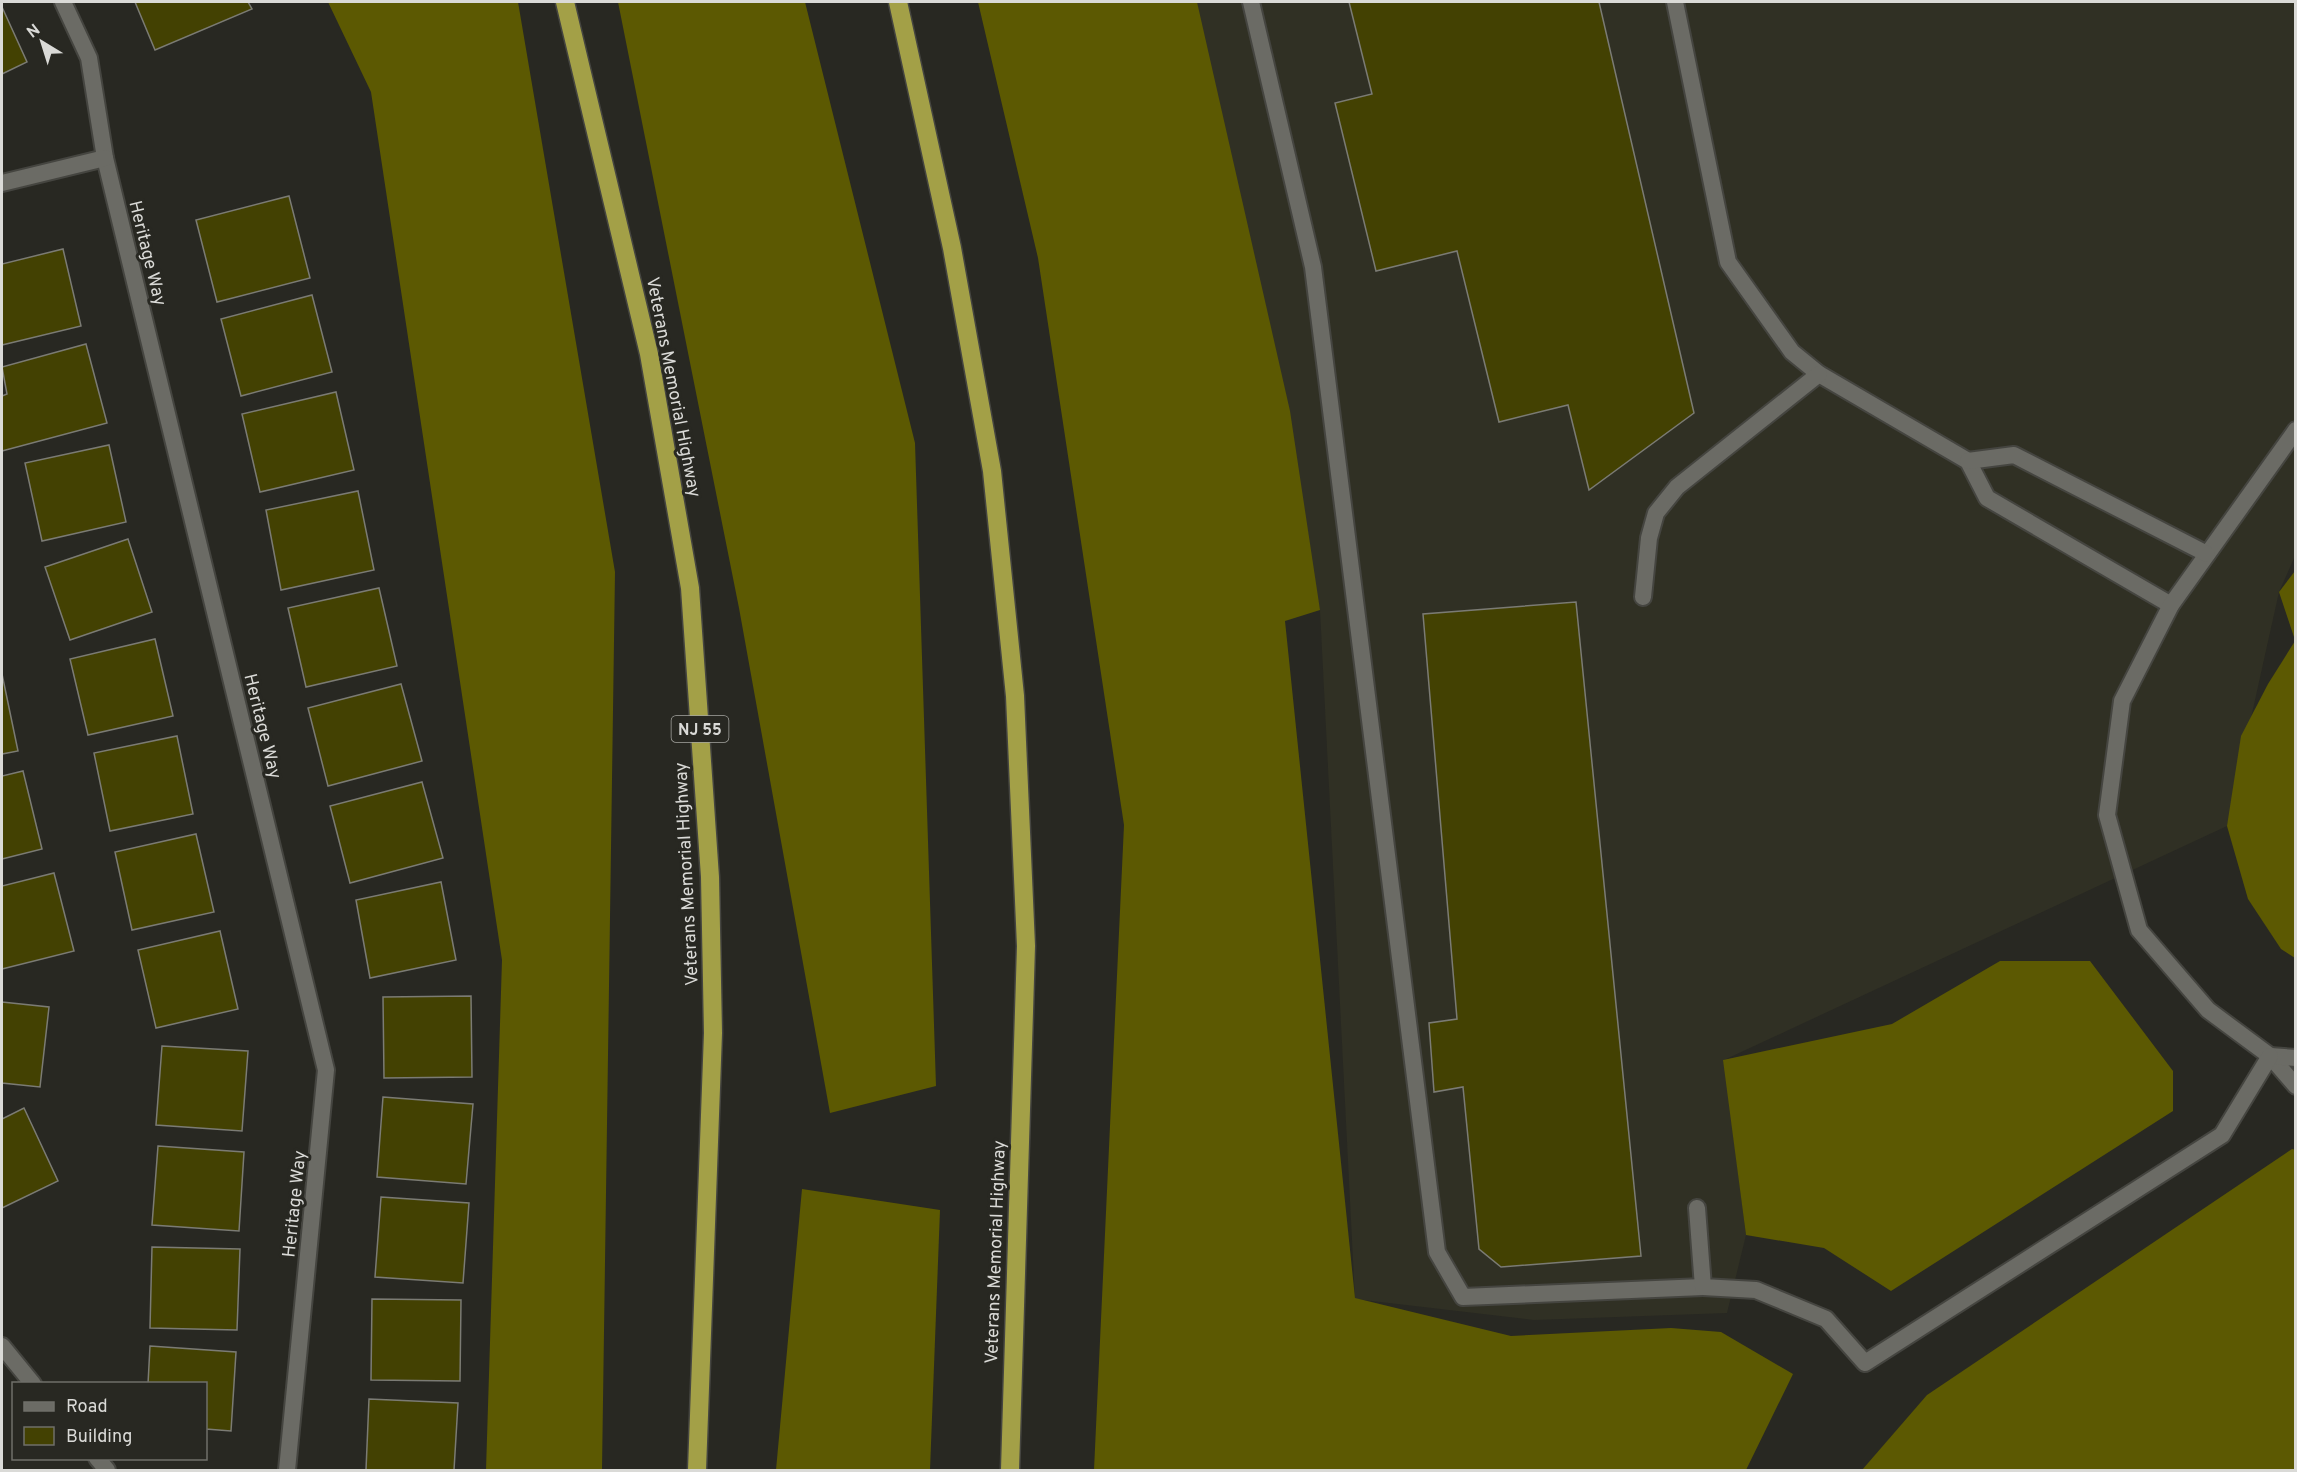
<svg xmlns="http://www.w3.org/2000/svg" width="2297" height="1472" viewBox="0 0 2297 1472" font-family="Overpass,sans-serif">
<rect width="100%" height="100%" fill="#282822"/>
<path fill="#303024" d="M 1186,2 L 2295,2 L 2295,556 L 2279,592 L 2227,826 L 1724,1060 L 1746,1235 L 1727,1313 L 1534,1320 L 1355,1299 L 1320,610 Z"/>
<g fill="#5c5902">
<path d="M 328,2 L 518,2 L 615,572 L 602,1470 L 486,1470 L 502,960 L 371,92 Z"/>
<path d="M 618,2 L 805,2 L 915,443 L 936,1086 L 830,1113 L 739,608 Z"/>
<path d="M 978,2 L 1197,2 L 1290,411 L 1320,610 L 1285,621 L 1355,1298 L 1511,1336 L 1671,1328 L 1721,1332 L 1793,1374 L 1746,1470 L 1094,1470 L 1124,825 L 1038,258 Z"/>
<path d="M 2295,571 L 2295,640 L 2279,592 Z"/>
<path d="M 2295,641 L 2295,958 L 2281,949 L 2248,899 L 2227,826 L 2241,736 L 2268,684 Z"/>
<path d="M 2000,961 L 2090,961 L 2173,1071 L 2173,1111 L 1891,1291 L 1824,1248 L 1746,1235 L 1723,1060 L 1892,1024 Z"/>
<path d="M 2292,1149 L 2296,1150 L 2295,1470 L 1862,1470 L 1927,1395 Z"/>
<path d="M 802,1189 L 940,1210 L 930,1470 L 776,1470 Z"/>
</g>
<g fill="#434102" stroke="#7b7b74" stroke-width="1.5">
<path d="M 135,2 L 248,2 L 252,9 L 155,50 Z"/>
<path d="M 1349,2 L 1599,2 L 1694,413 L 1589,490 L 1568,405 L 1499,422 L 1457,251 L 1376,271 L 1335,103 L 1372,94 Z"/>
<path d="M 2,7 L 27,62 L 2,74 Z"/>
<path d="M 289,196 L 310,278 L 217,302 L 196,220 Z"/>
<path d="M 63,249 L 81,326 L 2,345 L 2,264 Z"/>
<path d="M 312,295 L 332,372 L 241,396 L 221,319 Z"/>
<path d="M 86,344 L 107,423 L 2,451 L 2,396 L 7,394 L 2,367 Z"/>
<path d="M 336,392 L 354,470 L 260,492 L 242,414 Z"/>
<path d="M 109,445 L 126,522 L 42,541 L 25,463 Z"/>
<path d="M 358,491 L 374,570 L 281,590 L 266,510 Z"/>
<path d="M 128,539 L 152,612 L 70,640 L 45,567 Z"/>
<path d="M 379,588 L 397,666 L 306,687 L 288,608 Z"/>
<path d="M 1576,602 L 1641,1256 L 1501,1267 L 1479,1249 L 1463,1087 L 1434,1092 L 1429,1023 L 1457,1019 L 1423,614 Z"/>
<path d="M 155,639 L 173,716 L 88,735 L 70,659 Z"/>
<path d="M 2,674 L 18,751 L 2,754 Z"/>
<path d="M 401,684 L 422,761 L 328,786 L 308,708 Z"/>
<path d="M 177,736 L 193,814 L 110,831 L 94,753 Z"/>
<path d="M 23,771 L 42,849 L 2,859 L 2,776 Z"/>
<path d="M 422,782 L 443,858 L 350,883 L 330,806 Z"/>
<path d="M 196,834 L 214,912 L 132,930 L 115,852 Z"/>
<path d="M 54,873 L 74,951 L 2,969 L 2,886 Z"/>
<path d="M 441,882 L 456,960 L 370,978 L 356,900 Z"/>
<path d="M 220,931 L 238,1009 L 156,1028 L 138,950 Z"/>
<path d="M 471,996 L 472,1077 L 384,1078 L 383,997 Z"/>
<path d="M 2,1002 L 49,1007 L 40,1087 L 2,1083 Z"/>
<path d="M 162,1046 L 248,1051 L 242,1131 L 156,1125 Z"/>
<path d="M 383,1097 L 473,1104 L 466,1184 L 377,1177 Z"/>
<path d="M 24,1108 L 58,1181 L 2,1208 L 2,1119 Z"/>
<path d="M 158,1146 L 244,1152 L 239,1231 L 152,1225 Z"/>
<path d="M 381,1197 L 469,1203 L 463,1283 L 375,1277 Z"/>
<path d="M 152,1247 L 240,1249 L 237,1330 L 150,1328 Z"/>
<path d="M 372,1299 L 461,1300 L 460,1381 L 371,1380 Z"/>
<path d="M 150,1346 L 236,1352 L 231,1431 L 206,1429 L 206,1384 L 148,1384 Z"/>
<path d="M 369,1399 L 458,1403 L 454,1470 L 366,1470 Z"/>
</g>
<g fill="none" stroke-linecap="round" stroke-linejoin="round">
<defs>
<g id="service">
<path d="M 1251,2 L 1313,267 L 1437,1252 L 1463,1297 L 1703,1287"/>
<path d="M 1675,2 L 1728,262 L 1792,352 L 1819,374 L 1968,461 L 1987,498 L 2171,605"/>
<path d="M 2296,430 L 2171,605 L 2122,701 L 2107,815 L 2139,930 L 2208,1010 L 2270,1056 L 2296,1086"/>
<path d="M 1968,461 L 2014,455 L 2207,554"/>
<path d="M 1643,597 L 1649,538 L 1656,513 L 1677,487 L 1819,374"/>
<path d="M 2270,1056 L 2296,1058"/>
<path d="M 1697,1208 L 1703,1287 L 1756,1290 L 1826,1319 L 1865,1363 L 2222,1135 L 2270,1056"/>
</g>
<g id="minor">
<path d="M 63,2 L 89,58 L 105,158 L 326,1070 L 287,1470"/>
<path d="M 2,183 L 105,158"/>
<path d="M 2,1346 L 33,1384"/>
<path d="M 97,1458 L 107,1470"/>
</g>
<g id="motorway">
<path d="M 565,2 L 649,354 L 690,588 L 710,877 L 713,1033 L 697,1470"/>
<path d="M 898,2 L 952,248 L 992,471 L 1015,696 L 1026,946 L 1010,1470"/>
</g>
</defs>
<use href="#service" stroke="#454540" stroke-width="20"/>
<use href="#minor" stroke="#454540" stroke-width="20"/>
<use href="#motorway" stroke="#454540" stroke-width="21"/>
<use href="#service" stroke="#6b6b65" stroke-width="16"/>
<use href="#minor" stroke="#6b6b65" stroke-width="16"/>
<use href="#motorway" stroke="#a3a047" stroke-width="18"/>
</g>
<g text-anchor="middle" stroke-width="6" stroke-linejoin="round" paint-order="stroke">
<rect fill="#282822" stroke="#a5a5a1" stroke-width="1.5" x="671.5" y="716" width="57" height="26" rx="4.5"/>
<g font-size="16" font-weight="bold" fill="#dadad7">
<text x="700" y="735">NJ 55</text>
</g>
<g font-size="18" fill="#dadad7" stroke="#282822">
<text transform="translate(148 253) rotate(76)" y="6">Heritage Way</text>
<text transform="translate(674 387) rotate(79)" y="6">Veterans Memorial Highway</text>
<text transform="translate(263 726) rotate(76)" y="6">Heritage Way</text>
<text transform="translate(686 874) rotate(-93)" y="6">Veterans Memorial Highway</text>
<text transform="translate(294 1204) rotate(-84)" y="6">Heritage Way</text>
<text transform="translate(995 1252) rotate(-88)" y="6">Veterans Memorial Highway</text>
</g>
</g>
<rect width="2297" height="1472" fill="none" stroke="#dadad7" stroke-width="6"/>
<rect x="12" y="1382" width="195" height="78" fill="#282822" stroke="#6f6f6a" stroke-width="1.5"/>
<rect x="24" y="1402" width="30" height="9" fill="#6b6b65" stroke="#6f6f6a" stroke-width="1.5"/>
<text x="66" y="1412" font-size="18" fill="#dadad7">Road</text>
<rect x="24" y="1427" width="30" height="18" fill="#434102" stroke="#6f6f6a" stroke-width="1.5"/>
<text x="66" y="1442" font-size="18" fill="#dadad7">Building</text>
<g transform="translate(42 42) rotate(322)" stroke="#282822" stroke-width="4.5" paint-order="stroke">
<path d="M0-4.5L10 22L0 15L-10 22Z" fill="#dadad7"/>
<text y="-9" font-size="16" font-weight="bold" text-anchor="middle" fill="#dadad7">N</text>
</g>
</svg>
